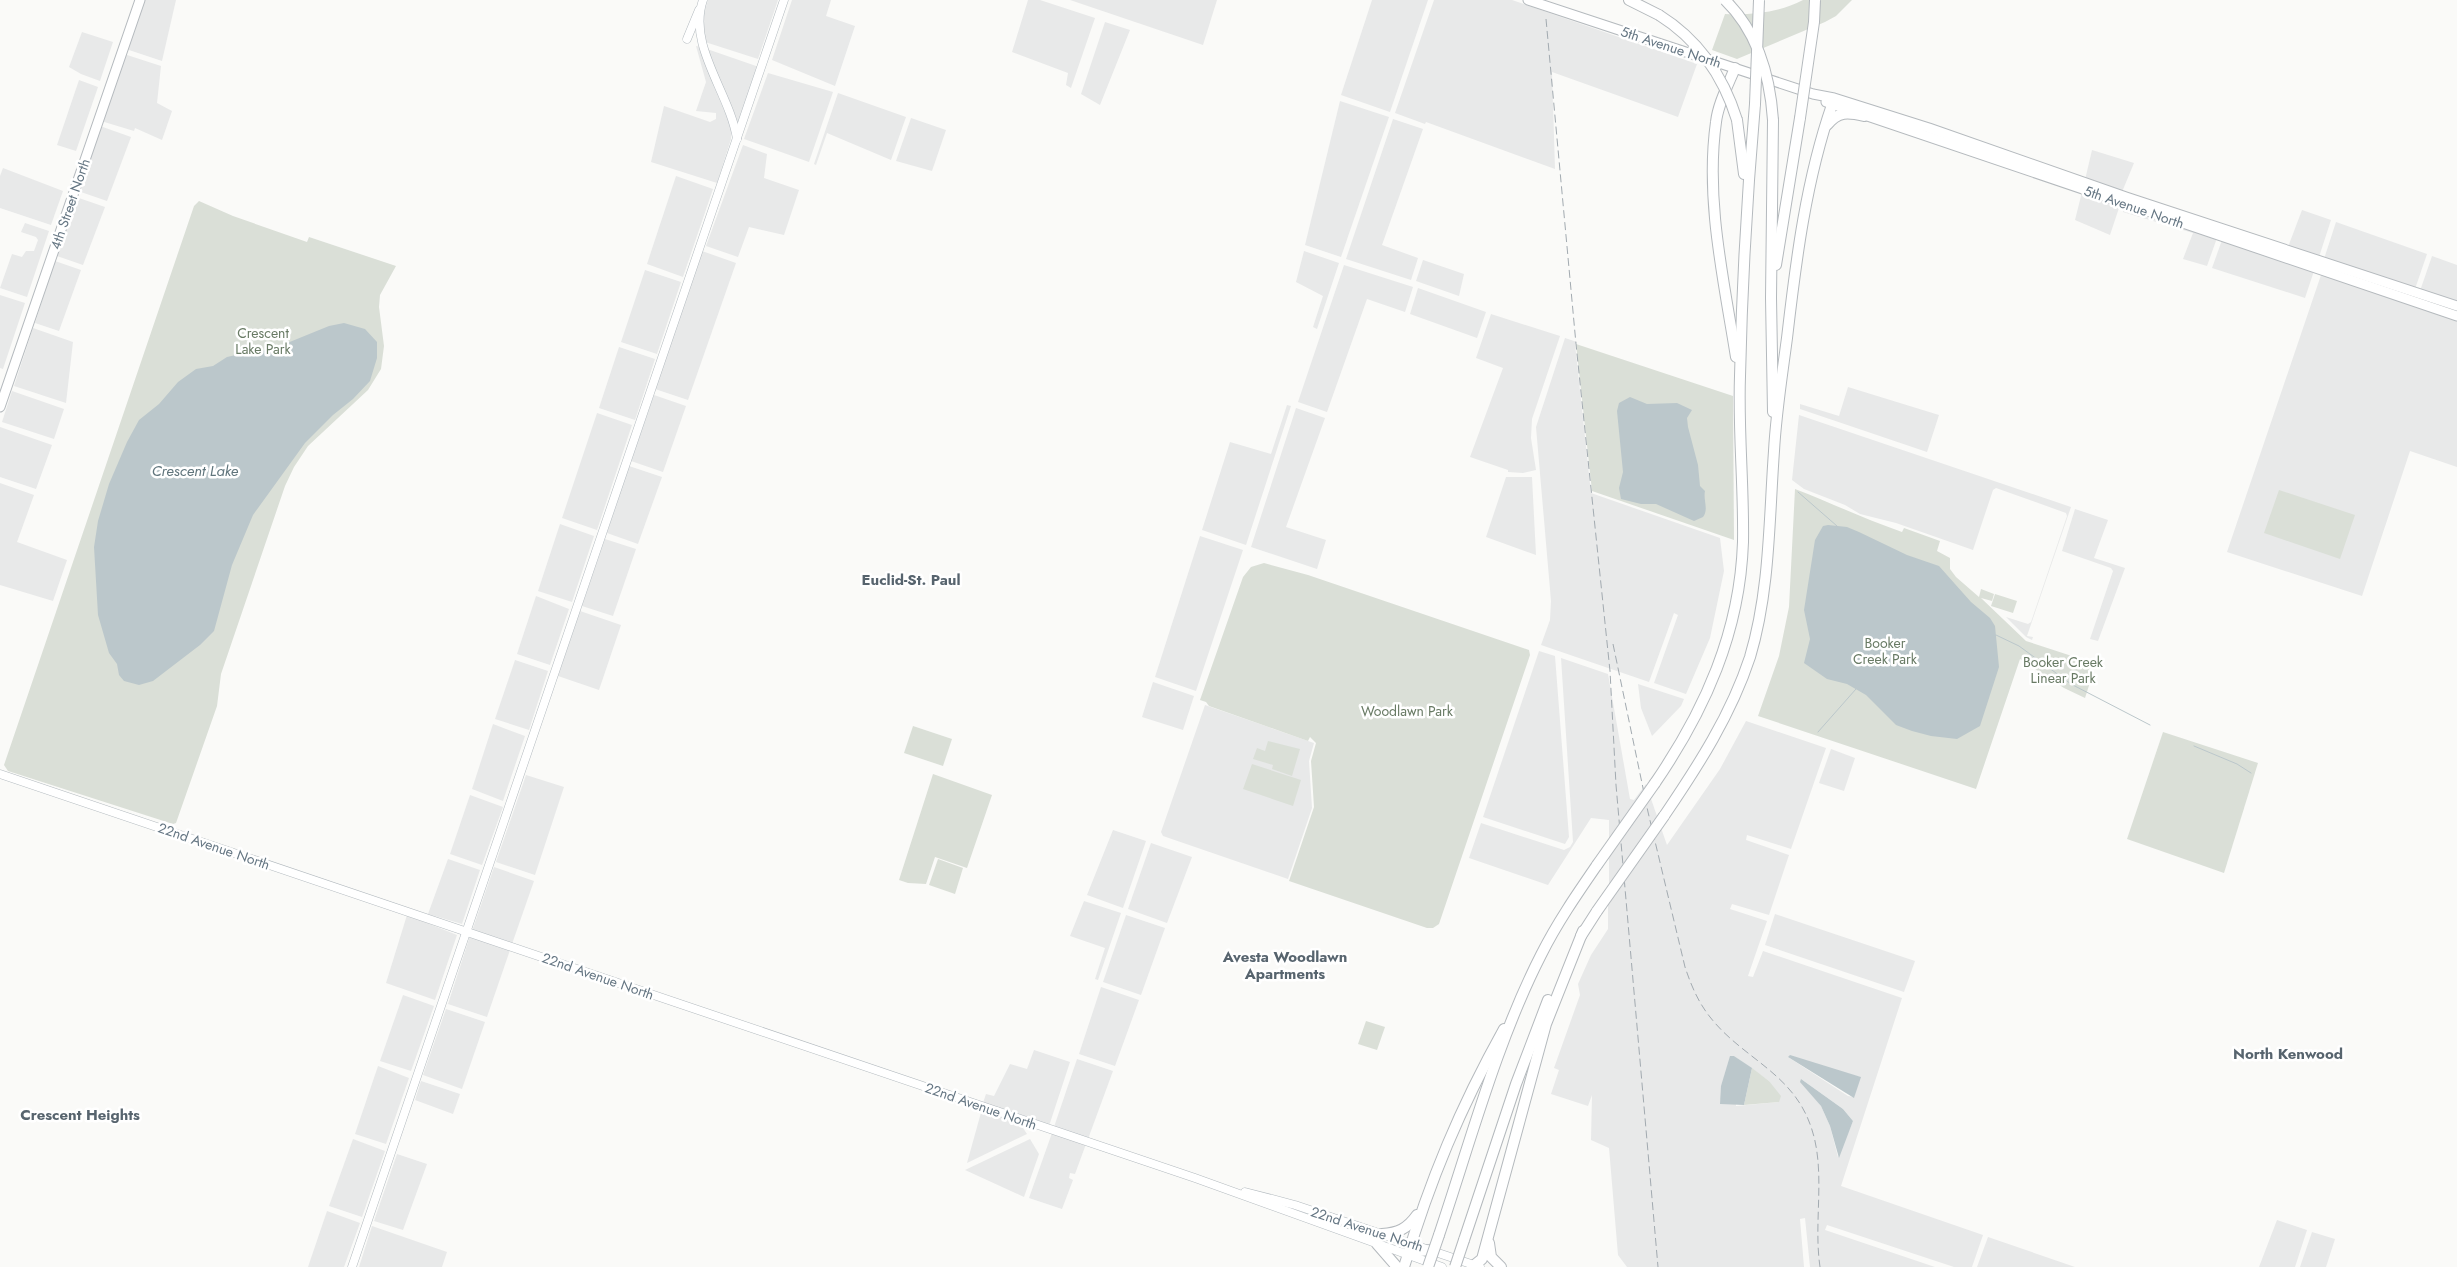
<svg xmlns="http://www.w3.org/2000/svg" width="2457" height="1267" viewBox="0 0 2457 1267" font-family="Jost,sans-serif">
<rect width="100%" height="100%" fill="#fafaf8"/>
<g fill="#e8e9e9" fill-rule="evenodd">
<path d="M 143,0 L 176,0 L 162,61 L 126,49 Z"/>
<path d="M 708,0 L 778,0 L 758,59 L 705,42 L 702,20 Z"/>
<path d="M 792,0 L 831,0 L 826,16 L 855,26 L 835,86 L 772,60 Z"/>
<path d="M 1028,0 L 1040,0 L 1095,18 L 1071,88 L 1066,85 L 1068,73 L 1012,52 Z"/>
<path d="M 1070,0 L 1217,0 L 1203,45 Z"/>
<path d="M 1372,0 L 1428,0 L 1390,112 L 1341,95 Z"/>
<path d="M 1434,0 L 1512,0 L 1697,64 L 1678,117 L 1552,72 L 1555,169 L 1426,122 L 1425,124 L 1395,113 Z"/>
<path d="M 1105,22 L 1130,30 L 1100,105 L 1081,94 Z"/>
<path d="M 82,32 L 113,42 L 100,81 L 81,74 L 69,67 Z"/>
<path d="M 696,46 L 700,47 L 731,119 L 731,139 L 717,183 L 651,162 L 664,106 L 710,122 L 716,119 L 716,113 L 696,111 L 706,82 Z"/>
<path d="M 707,49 L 759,67 L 738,129 L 736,117 Z"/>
<path d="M 124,54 L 161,66 L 157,103 L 172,111 L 162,140 L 135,128 L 134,131 L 101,121 Z"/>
<path d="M 768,73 L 833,92 L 809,162 L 744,139 Z"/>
<path d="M 79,80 L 98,87 L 76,151 L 57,145 Z"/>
<path d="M 838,93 L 906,117 L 891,160 L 827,133 L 816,165 L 814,164 Z"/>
<path d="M 1340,101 L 1389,117 L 1341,257 L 1305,245 Z"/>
<path d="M 911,118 L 946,130 L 932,171 L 896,161 Z"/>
<path d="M 1393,119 L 1423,129 L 1382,245 L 1418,258 L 1411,280 L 1346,259 Z"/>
<path d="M 100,126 L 131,137 L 107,201 L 78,191 Z"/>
<path d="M 743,145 L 767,154 L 764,178 L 799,190 L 784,235 L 749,227 L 738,257 L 706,246 Z"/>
<path d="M 2092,150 L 2134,163 L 2122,192 L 2085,180 Z"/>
<path d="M 3,168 L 63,191 L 51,225 L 0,208 L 0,176 Z"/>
<path d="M 676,176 L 713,189 L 683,277 L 647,264 Z"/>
<path d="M 2082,192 L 2120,205 L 2110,235 L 2075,220 Z"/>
<path d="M 76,197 L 105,207 L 83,265 L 57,256 Z"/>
<path d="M 2125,207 L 2217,238 L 2207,266 L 2183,259 L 2193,233 L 2123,212 Z"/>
<path d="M 2302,210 L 2331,220 L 2319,257 L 2288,247 Z"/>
<path d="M 2336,222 L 2427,254 L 2415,289 L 2324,259 Z"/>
<path d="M 25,223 L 49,231 L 27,297 L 0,288 L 12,254 L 22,257 L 26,251 L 34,251 L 38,240 L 36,237 L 21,232 Z"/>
<path d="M 2222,240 L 2314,271 L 2305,298 L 2212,268 Z"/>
<path d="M 702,251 L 736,263 L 688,400 L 655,389 Z"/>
<path d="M 1304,251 L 1339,263 L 1317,329 L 1313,327 L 1323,296 L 1296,282 Z"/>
<path d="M 2432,256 L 2457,265 L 2457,303 L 2420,291 Z"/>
<path d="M 1423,260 L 1464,274 L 1459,296 L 1416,281 Z"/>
<path d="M 55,261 L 81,270 L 59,331 L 35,323 Z"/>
<path d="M 1344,265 L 1413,287 L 1405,312 L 1367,299 L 1327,412 L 1298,402 Z"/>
<path d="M 645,270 L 681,282 L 657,354 L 621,342 Z"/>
<path d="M 2321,275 L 2457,319 L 2457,467 L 2410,451 L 2362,596 L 2227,552 Z"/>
<path d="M 1418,288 L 1486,312 L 1477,338 L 1410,314 Z"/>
<path d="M 0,295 L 25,303 L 3,369 L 0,368 Z"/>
<path d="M 1491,314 L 1560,336 L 1532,419 L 1531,438 L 1536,470 L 1523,473 L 1508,472 L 1508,470 L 1470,457 L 1503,368 L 1476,358 Z"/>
<path d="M 33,328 L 73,342 L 66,403 L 14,386 Z"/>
<path d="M 1565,338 L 1577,342 L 1575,344 L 1591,493 L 1720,538 L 1724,571 L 1710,638 L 1686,694 L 1654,683 L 1678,615 L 1674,613 L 1649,682 L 1541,645 L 1550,620 L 1551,601 L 1536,427 Z"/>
<path d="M 619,347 L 655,359 L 635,420 L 599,408 Z"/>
<path d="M 1848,387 L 1939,415 L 1927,452 L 1800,409 L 1800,404 L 1839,416 Z"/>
<path d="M 12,391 L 64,409 L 54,439 L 2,422 Z"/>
<path d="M 654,395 L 686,406 L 663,472 L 631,461 Z"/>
<path d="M 1287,405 L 1291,406 L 1246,545 L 1202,530 L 1230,442 L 1271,454 Z"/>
<path d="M 1296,408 L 1325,418 L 1286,527 L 1326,540 L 1317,569 L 1251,547 Z"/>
<path d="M 597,413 L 632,425 L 597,530 L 562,518 Z"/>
<path d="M 1799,415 L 2071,507 L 2027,636 L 2033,637 L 2032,640 L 2026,637 L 2006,617 L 2028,624 L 2031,622 L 2067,516 L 2066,513 L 1996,488 L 1993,490 L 1973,550 L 1896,523 L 1860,514 L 1845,505 L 1804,489 L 1792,480 Z"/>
<path d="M 0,427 L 52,445 L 36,489 L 0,477 Z"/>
<path d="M 629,466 L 662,477 L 638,544 L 607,533 Z"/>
<path d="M 1506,477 L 1532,477 L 1536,555 L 1486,537 Z"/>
<path d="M 0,483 L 34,495 L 17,542 L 67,560 L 53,601 L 0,585 Z"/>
<path d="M 2075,509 L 2108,520 L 2094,558 L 2125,568 L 2098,641 L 2090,639 L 2113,571 L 2111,568 L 2062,551 Z"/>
<path d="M 560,524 L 594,536 L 572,602 L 538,591 Z"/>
<path d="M 1200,536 L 1243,550 L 1196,691 L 1155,677 Z"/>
<path d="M 605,539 L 636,549 L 613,616 L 582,606 Z"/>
<path d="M 536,596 L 569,609 L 550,665 L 517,654 Z"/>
<path d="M 580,611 L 621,625 L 599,690 L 558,676 Z"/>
<path d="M 1539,651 L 1555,656 L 1569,837 L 1565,844 L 1483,817 Z"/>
<path d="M 1561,658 L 1608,674 L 1630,799 L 1634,800 L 1646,784 L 1648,789 L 1609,842 L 1609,820 L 1591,818 L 1548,885 L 1469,858 L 1481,823 L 1564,850 L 1570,847 L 1573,842 Z"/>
<path d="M 515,660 L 548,671 L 529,730 L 495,719 Z"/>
<path d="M 1153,682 L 1194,696 L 1183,730 L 1142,717 Z"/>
<path d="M 1638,684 L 1684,699 L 1681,706 L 1652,736 L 1641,708 Z"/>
<path d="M 1205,705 L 1314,743 L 1309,761 L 1312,808 L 1288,879 L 1163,836 L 1161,832 Z"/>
<path d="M 1746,721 L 1826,748 L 1791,849 L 1747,835 L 1746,840 L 1789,855 L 1769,915 L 1732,904 L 1730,909 L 1767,921 L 1748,976 L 1753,977 L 1763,951 L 1902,998 L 1841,1186 L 1983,1235 L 1972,1267 L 1954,1267 L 1827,1225 L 1825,1230 L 1935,1267 L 1810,1267 L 1805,1218 L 1800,1219 L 1804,1267 L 1627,1267 L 1618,1255 L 1609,1148 L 1591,1140 L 1592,1095 L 1588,1106 L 1551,1094 L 1559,1070 L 1554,1068 L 1580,995 L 1578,984 L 1591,955 L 1608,929 L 1608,898 L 1660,825 L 1667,845 L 1720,769 ZM 1734,1056 L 1769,1081 L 1779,1102 L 1736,1106 ZM 1788,1057 L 1860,1077 L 1854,1097 L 1848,1096 ZM 1801,1079 L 1843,1109 L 1853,1121 L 1838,1157 L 1830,1126 L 1821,1106 Z"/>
<path d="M 493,724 L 525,736 L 503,801 L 472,789 Z"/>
<path d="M 1831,749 L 1855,758 L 1844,791 L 1819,783 Z"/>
<path d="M 526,775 L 564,787 L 535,875 L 496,862 Z"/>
<path d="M 470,795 L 503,807 L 482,865 L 450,854 Z"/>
<path d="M 1650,796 L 1658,819 L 1609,888 L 1609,850 Z"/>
<path d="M 1113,830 L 1146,841 L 1123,908 L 1087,895 Z"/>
<path d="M 1151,843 L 1192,857 L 1167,923 L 1128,909 Z"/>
<path d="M 448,859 L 480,870 L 462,924 L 428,914 Z"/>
<path d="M 494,867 L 534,881 L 512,944 L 472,931 Z"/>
<path d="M 1084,901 L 1121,913 L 1098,980 L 1095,979 L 1105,948 L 1070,936 Z"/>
<path d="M 1775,914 L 1915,961 L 1904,992 L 1765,945 Z"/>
<path d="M 407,915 L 457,935 L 435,1000 L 386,983 Z"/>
<path d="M 1126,915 L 1165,928 L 1141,995 L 1103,982 Z"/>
<path d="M 470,936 L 510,950 L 487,1017 L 448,1004 Z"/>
<path d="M 1101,987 L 1139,1000 L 1115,1066 L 1079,1054 Z"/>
<path d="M 403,995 L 434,1006 L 411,1071 L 380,1061 Z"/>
<path d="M 446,1009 L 485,1022 L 462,1089 L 423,1075 Z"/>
<path d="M 1034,1050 L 1070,1062 L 1049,1126 L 983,1103 L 986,1094 L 994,1096 L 1010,1064 L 1027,1069 Z"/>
<path d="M 1077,1059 L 1113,1071 L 1088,1139 L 1054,1127 Z"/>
<path d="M 378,1066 L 409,1078 L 386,1144 L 355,1134 Z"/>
<path d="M 421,1081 L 460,1094 L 453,1114 L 415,1100 Z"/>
<path d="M 982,1109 L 1019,1122 L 1027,1134 L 967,1163 Z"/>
<path d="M 1052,1133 L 1086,1144 L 1075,1174 L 1070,1173 L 1069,1178 L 1073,1180 L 1062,1209 L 1029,1198 Z"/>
<path d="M 353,1139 L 385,1151 L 362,1217 L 329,1206 Z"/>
<path d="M 1030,1139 L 1039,1154 L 1024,1197 L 965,1170 Z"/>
<path d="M 397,1154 L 427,1164 L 403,1230 L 374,1221 Z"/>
<path d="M 327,1211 L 360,1223 L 344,1267 L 308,1267 Z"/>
<path d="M 2277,1220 L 2307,1230 L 2295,1267 L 2259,1267 Z"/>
<path d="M 372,1226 L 447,1252 L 442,1267 L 359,1267 Z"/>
<path d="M 2312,1232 L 2335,1239 L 2326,1267 L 2300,1267 Z"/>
<path d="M 1988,1237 L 2075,1267 L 1977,1267 Z"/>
</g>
<g fill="#dadfd7">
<path d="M 1803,0 L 1852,0 L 1836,16 L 1825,22 L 1737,59 L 1712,50 L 1725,14 C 1752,15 1778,13 1803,0 Z"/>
<path d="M 199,201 L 233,216 L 307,242 L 309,237 L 396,266 L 380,295 L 379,307 L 384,346 L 381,369 L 368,390 L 308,446 L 294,467 L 285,486 L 221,674 L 217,706 L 176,823 L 173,824 L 8,771 L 4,765 L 194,206 Z"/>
<path d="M 1576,344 L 1733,396 L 1734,540 L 1592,491 Z"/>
<path d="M 1795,489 C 1831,503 1865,519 1902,532 L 1904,528 L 1940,541 L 1937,551 L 1950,558 L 1950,569 L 1956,577 L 1979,597 L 1981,589 L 1994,594 L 1992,601 L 1981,598 L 2026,641 L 2081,659 L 2080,665 L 2094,670 L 2085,698 L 2064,688 L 2020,659 L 1976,789 L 1758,716 L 1779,656 L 1789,607 Z"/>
<path d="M 2279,490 L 2355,515 L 2340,559 L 2264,533 Z"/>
<path d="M 1264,563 L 1308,575 L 1529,650 L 1530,655 L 1439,924 L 1433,928 L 1427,928 L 1289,881 L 1314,807 L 1311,761 L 1316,743 L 1310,737 L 1308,741 L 1209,706 L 1206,702 L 1200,700 L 1243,577 L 1251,567 Z"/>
<path d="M 1995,594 L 2017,601 L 2013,613 L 1991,606 Z"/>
<path d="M 913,726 L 952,739 L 943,766 L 904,753 Z"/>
<path d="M 2163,732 L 2258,763 L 2224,873 L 2127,839 Z"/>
<path d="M 1268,741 L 1300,749 L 1292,776 L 1272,769 L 1273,765 L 1253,759 L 1257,748 L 1265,751 Z"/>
<path d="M 1252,764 L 1301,780 L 1293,806 L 1243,789 Z"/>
<path d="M 933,774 L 992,795 L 967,868 L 935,857 L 926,884 L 908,883 L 899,880 Z"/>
<path d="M 938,859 L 963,868 L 955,894 L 929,885 Z"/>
<path d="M 1366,1021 L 1385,1027 L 1377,1050 L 1358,1044 Z"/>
<path d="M 1752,1068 L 1769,1081 L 1781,1096 L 1779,1102 L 1744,1105 Z"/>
</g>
<g fill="#bbc7cb">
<path d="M 344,323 L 365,329 L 377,342 L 377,358 L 370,381 L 353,399 L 333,415 L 305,443 L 253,515 L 232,565 L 214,631 L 200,645 L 153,681 L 139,685 L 124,681 L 119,675 L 117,664 L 109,653 L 98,615 L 94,547 L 98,521 L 109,484 L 127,442 L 139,420 L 159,404 L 178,382 L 196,369 L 213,366 L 227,357 L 253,351 L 270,350 L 329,326 Z"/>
<path d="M 1630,397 L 1647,404 L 1677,403 L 1692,410 L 1687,418 L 1688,427 L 1698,465 L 1700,486 L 1705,491 C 1703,500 1709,509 1703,517 L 1694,521 L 1656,504 L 1641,504 L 1621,499 L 1619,488 L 1623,472 L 1617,411 L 1619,403 Z"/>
<path d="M 1828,525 L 1847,527 L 1859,532 L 1907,555 L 1939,566 L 1971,602 L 1990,618 L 1995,626 L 1999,667 L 1980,726 L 1957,739 L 1931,736 L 1912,731 L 1896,725 L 1866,695 L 1847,684 L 1827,679 L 1804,663 L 1810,639 L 1804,610 L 1815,540 L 1823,526 Z"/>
<path d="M 1790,1055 L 1861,1077 L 1854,1098 L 1788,1057 Z"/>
<path d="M 1730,1056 L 1734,1056 L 1752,1068 L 1744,1105 L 1720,1104 L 1721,1086 Z"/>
<path d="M 1801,1079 L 1843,1109 L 1853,1121 L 1839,1158 L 1830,1126 L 1821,1106 L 1800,1082 Z"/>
</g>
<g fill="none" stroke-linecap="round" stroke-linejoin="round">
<g stroke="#bbc7cb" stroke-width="1">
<path d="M 1798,492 L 1837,526"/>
<path d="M 1996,635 L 2019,646 L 2071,684 L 2150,725"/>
<path d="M 1818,732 L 1856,689"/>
<path d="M 2194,746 L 2237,764 L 2251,773"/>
</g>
<defs>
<g id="secondary">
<path d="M 703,0 C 687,46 730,93 737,139"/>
<path d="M 687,39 L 699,10"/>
<path d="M 0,774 L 1195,1178 L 1442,1267"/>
<path d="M 1245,1192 L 1295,1205 L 1480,1267"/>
<path d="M 352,1267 L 784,0"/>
</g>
<g id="primary">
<path d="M 1528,0 L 1813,94 L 1834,98 L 1929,128 L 2126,197 L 2457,306"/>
<path d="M 1826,102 L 2457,316"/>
<path d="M 0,407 L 140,0"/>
</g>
<g id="motorway">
<path d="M 1629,0 L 1659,15"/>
<path d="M 1735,68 C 1728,85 1718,104 1716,122 C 1705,200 1724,281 1736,357"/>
<path d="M 1737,120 L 1744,174"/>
<path d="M 1827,125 C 1838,111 1848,112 1864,116"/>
<path d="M 1776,265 L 1800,118"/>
<path d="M 1773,412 L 1771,298 L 1773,120"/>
<path d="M 1655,783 C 1705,710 1740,632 1743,542 C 1744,487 1738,431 1740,376 C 1742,285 1747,195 1755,104"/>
<path d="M 1664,816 C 1698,766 1731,715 1750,657 C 1770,590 1769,520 1774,451 C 1776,413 1782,376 1787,338 C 1796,260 1806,180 1832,105"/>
<path d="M 1581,936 L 1597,911"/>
<path d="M 1382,1234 C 1398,1233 1407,1229 1417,1215"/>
<path d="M 1439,1235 C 1470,1143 1497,1041 1541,955 C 1557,923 1577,894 1597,865"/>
<path d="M 1464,1240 L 1516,1084 L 1548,1000"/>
<path d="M 1489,1243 L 1491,1257 L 1501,1267"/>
<path d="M 1377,1244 L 1397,1267"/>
<path d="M 1408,1256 L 1418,1251 L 1433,1250"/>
<path d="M 1404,1267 C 1430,1180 1460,1108 1504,1029"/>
<path d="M 1472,1267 L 1482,1259 L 1546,1024 L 1583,931"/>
</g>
</defs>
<use href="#secondary" stroke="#b3babf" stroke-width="9"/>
<use href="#primary" stroke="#b5babe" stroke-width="11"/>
<use href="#motorway" stroke="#b4b9bd" stroke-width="12"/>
<use href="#secondary" stroke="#fff" stroke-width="8"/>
<use href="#primary" stroke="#fff" stroke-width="9"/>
<use href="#motorway" stroke="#fff" stroke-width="10"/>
<g stroke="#a2aab0" stroke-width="1" stroke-dasharray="8 4" stroke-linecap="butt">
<path d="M 1546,19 L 1576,344 L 1610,671 L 1616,785 L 1658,1267"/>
<path d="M 1613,644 L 1648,812 L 1685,967 C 1691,985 1698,1002 1710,1017 C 1742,1058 1791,1072 1810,1124 C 1827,1169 1813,1220 1820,1267"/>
</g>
<defs>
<g id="motorway-bridge">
<path d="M 1725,0 C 1758,32 1770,76 1773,120"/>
<path d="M 1659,15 C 1699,40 1723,75 1737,120"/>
<path d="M 1755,104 L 1759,0"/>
<path d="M 1800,118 L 1814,22 L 1815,0"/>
<path d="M 1597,865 L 1655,783"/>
<path d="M 1597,911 L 1664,816"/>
<path d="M 1428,1267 L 1439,1235"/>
<path d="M 1455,1267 L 1464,1240"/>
</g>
</defs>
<use href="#motorway-bridge" stroke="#b4b9bd" stroke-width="12" stroke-linecap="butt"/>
<use href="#motorway-bridge" stroke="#fff" stroke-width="10"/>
</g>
<g text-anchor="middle" stroke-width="5" stroke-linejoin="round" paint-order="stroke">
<g font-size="14" fill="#657683" stroke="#fff">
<text transform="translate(1671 47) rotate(18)" y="5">5th Avenue North</text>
<text transform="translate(70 204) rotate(-71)" y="5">4th Street North</text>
<text transform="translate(2134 207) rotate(19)" y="5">5th Avenue North</text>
<text transform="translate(214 846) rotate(19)" y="5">22nd Avenue North</text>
<text transform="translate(598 976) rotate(19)" y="5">22nd Avenue North</text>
<text transform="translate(981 1106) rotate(19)" y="5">22nd Avenue North</text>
<text transform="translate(1367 1229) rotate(18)" y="5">22nd Avenue North</text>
</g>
<g font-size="14" fill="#687a64" stroke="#fff">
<text x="263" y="338">Crescent<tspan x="263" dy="16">Lake Park</tspan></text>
<text x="1885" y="648">Booker<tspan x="1885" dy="16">Creek Park</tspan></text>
<text x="2063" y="667">Booker Creek<tspan x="2063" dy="16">Linear Park</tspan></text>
<text x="1407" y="716">Woodlawn Park</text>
</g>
<g font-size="15" font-style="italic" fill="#60757c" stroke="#fff">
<text x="195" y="476">Crescent Lake</text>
</g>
<g font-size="15" font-weight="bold" fill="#57646e" stroke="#fff">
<text x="911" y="585">Euclid-St. Paul</text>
<text x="1285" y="962">Avesta Woodlawn<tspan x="1285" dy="17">Apartments</tspan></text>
<text x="2288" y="1059">North Kenwood</text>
<text x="80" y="1120">Crescent Heights</text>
</g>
</g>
</svg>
